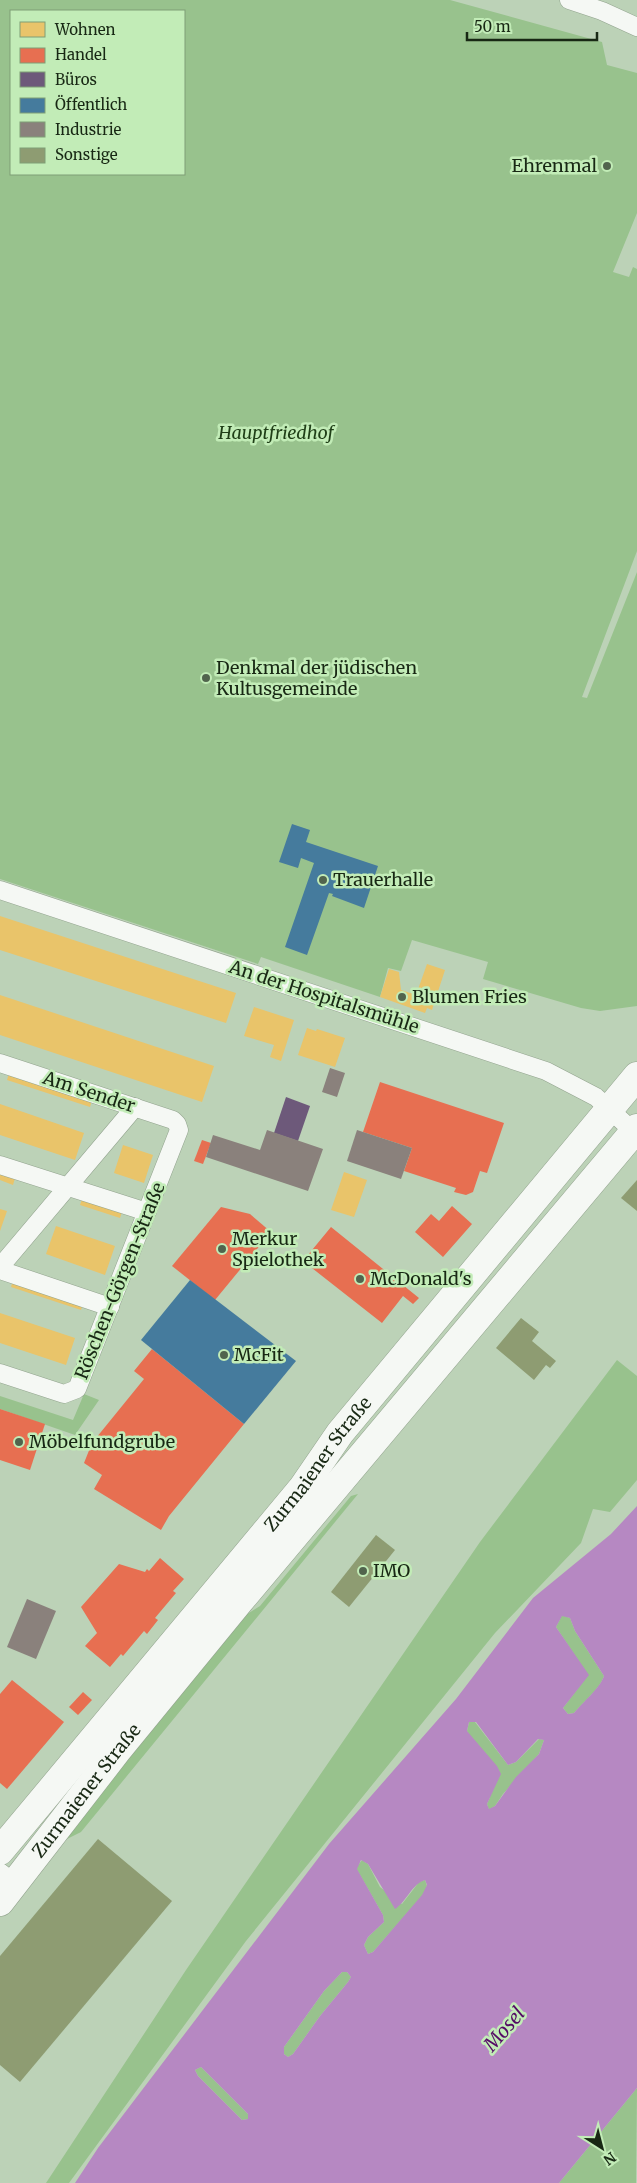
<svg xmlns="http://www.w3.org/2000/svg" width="637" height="2183" viewBox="0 0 637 2183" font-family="Merriweather,serif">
<rect width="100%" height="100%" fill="#bcd2b7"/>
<g fill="#98c28d" fill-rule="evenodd">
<path d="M 0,0 L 450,0 L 602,42 L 607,65 L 637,73 L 637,213 L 613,272 L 629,277 L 633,267 L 637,269 L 637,551 L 582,697 L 587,698 L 637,572 L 637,1006 L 600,1011 L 581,1008 L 483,979 L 488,962 L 412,940 L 401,971 L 388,968 L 380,997 L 261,957 L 258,964 L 0,879 ZM 11,11 L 184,11 L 184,174 L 11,174 Z"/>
<path d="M 617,1360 L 637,1376 L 637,1480 L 610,1512 L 593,1509 L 581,1543 L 495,1633 L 246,1941 L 69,2183 L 46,2183 L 186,1970 L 480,1542 Z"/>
<path d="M 84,1394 L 99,1400 L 75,1435 L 0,1409 L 0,1396 L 73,1420 Z"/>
<path d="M 358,1494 L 81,1832 L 67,1839 L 70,1828 L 236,1621 L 260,1606 L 351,1496 Z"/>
<path d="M 562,1615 L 570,1618 L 575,1631 L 604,1676 C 600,1689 583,1702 574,1713 L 568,1714 L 563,1708 L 588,1675 L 556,1627 Z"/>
<path d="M 469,1722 L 475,1722 L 508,1765 L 516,1762 L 539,1739 L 544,1740 L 539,1754 L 503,1794 L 495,1806 L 489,1810 L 487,1804 L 490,1797 L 467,1731 Z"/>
<path d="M 362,1860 L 368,1864 L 380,1887 L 402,1904 L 419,1882 L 425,1880 L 427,1886 L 423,1895 L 373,1952 L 368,1954 L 364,1945 L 368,1937 L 384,1922 L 383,1915 L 356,1868 Z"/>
<path d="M 342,1972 L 347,1972 L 351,1977 L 348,1982 L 320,2016 L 293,2054 L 288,2057 L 284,2054 L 284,2047 L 324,1991 Z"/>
<path d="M 201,2067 L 249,2115 L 248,2119 L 242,2120 L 198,2076 L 195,2070 Z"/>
<path d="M 637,2088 L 636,2183 L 559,2183 Z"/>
</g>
<path fill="#b688c2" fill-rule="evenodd" d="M 637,1506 L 637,2088 L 559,2183 L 75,2183 L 98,2148 L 329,1844 L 456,1699 L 533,1598 L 611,1534 ZM 562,1616 L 570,1618 L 575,1631 L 604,1676 C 600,1688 583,1702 574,1713 L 568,1714 L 563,1708 L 589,1675 L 556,1627 ZM 469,1722 L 476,1722 L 508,1765 L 516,1762 L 538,1739 L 544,1740 L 539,1754 L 516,1777 L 495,1806 L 489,1809 L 487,1804 L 501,1774 L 497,1766 L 467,1731 ZM 361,1860 L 368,1864 L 395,1909 C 407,1901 412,1884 425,1880 L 427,1885 L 422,1895 L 373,1952 L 368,1954 L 364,1945 L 368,1937 L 384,1922 L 383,1915 L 357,1869 ZM 342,1972 L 347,1972 L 351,1977 L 348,1982 L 320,2016 L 293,2054 L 288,2057 L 284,2054 L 284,2047 L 324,1991 ZM 201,2067 L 248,2114 L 248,2119 L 242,2120 L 198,2076 L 195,2070 Z"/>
<g fill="#e9c46a">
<path d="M 0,916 L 236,993 L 226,1023 L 0,950 Z"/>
<path d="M 427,964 L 445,970 L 432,1010 L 427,1008 L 425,1013 L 380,997 L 389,969 L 399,972 L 401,990 L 416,995 Z"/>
<path d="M 0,995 L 214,1066 L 202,1102 L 0,1035 Z"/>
<path d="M 254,1007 L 294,1020 L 281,1061 L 270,1057 L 274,1045 L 244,1036 Z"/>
<path d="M 307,1028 L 316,1031 L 317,1029 L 345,1038 L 335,1067 L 298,1055 Z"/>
<path d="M 9,1073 L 92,1100 L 90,1107 L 7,1080 Z"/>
<path d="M 0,1104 L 84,1133 L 75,1160 L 0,1135 Z"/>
<path d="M 123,1145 L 153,1155 L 144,1183 L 114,1173 Z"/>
<path d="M 344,1172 L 367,1180 L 354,1217 L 331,1210 Z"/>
<path d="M 0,1173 L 15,1178 L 13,1185 L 0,1180 Z"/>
<path d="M 82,1199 L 122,1212 L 120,1218 L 80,1205 Z"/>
<path d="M 0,1209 L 7,1211 L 0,1231 Z"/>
<path d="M 56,1226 L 115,1246 L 105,1275 L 46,1254 Z"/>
<path d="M 13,1280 L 83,1304 L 81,1310 L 11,1287 Z"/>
<path d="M 0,1313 L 75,1338 L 66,1365 L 0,1343 Z"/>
</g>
<g fill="#e76f51">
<path d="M 380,1082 L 504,1123 L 487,1173 L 480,1171 L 473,1192 L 466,1195 L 454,1192 L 456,1188 L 404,1171 L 412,1148 L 363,1132 Z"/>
<path d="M 202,1140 L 211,1143 L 203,1164 L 194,1161 Z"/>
<path d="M 452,1206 L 472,1224 L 443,1257 L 415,1232 L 431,1214 L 439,1221 Z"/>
<path d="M 221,1207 L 250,1214 L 271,1232 L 215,1300 L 172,1266 Z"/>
<path d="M 331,1227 L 419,1298 L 413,1304 L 403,1296 L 382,1323 L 303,1261 Z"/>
<path d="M 152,1349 L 244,1424 L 169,1516 L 161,1530 L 94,1489 L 102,1475 L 84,1463 L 92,1443 L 144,1379 L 134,1371 Z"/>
<path d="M 0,1409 L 45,1424 L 30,1470 L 0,1460 Z"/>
<path d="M 160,1558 L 184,1579 L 173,1591 L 176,1593 L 155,1618 L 158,1620 L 147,1634 L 144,1631 L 123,1656 L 121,1654 L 110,1667 L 85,1646 L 97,1633 L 81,1607 L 119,1564 L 145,1572 L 147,1569 L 149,1571 Z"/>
<path d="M 12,1680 L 64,1722 L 7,1789 L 0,1783 L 0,1694 Z"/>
<path d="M 83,1692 L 92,1700 L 78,1715 L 69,1707 Z"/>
</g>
<path fill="#6d597a" d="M 286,1097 L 310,1106 L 298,1141 L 274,1133 Z"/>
<g fill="#457b9d">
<path d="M 292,824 L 310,830 L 306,842 L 378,866 L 364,908 L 332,896 L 333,894 L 329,893 L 307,955 L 285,947 L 314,863 L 301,858 L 298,868 L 279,862 Z"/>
<path d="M 190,1280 L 296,1361 L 244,1424 L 141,1340 Z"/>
</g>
<g fill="#8a817c">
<path d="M 330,1068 L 345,1073 L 337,1097 L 322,1092 Z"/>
<path d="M 267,1130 L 323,1149 L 308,1191 L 206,1157 L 213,1135 L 260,1150 Z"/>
<path d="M 357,1130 L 412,1148 L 401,1179 L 347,1161 Z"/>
<path d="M 27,1599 L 56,1611 L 36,1659 L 7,1647 Z"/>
</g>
<g fill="#8e9c72">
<path d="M 637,1180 L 637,1211 L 621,1198 Z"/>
<path d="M 521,1318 L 539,1332 L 532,1341 L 556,1361 L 550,1368 L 546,1365 L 534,1380 L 496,1348 Z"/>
<path d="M 376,1535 L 395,1550 L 349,1607 L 331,1592 Z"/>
<path d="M 98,1839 L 172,1901 L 20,2082 L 0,2065 L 0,1956 Z"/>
</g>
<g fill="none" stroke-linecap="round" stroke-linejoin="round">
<defs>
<g id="street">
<path d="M 569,0 L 602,11 L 637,27"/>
<path d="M 0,890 L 546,1071 L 596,1097 L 634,1132"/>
<path d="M 0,1063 L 173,1120 L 177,1124 L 179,1130 L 77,1389 L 64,1394 L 0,1373"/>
<path d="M 0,1165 L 147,1212"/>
<path d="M 0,1267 L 135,1107"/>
<path d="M 0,1270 L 110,1307"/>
<path d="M 0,1872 L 15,1884"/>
</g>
<g id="primary">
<path id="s1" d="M 0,1851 L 303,1487 L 340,1433 L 637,1076"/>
<path id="s2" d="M 0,1902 L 117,1751 L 239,1602 L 637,1128"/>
</g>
</defs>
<use href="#street" stroke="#92a38e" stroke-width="19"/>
<use href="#primary" stroke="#92a38e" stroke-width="29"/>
<use href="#street" stroke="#f5f8f4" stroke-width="18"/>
<use href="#primary" stroke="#f5f8f4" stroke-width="28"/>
</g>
<g fill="#51644d" stroke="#c2ecb7" stroke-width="2">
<circle cx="607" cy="166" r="5"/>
<circle cx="206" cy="678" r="5"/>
<circle cx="323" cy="880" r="5"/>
<circle cx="402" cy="997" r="5"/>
<circle cx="222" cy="1249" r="5"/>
<circle cx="360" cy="1279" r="5"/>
<circle cx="224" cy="1355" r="5"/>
<circle cx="19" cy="1442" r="5"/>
<circle cx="363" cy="1571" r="5"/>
</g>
<g text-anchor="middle" stroke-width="5" stroke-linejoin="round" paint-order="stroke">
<g font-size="18" fill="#182814" stroke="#c2ecb7" text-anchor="start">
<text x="597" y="172" text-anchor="end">Ehrenmal</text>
<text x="216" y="674">Denkmal der jüdischen<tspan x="216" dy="21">Kultusgemeinde</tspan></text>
<text x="333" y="886">Trauerhalle</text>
<text x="412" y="1003">Blumen Fries</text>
<text x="232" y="1245">Merkur<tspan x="232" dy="21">Spielothek</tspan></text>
<text x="370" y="1285">McDonald's</text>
<text x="234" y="1361">McFit</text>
<text x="29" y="1448">Möbelfundgrube</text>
<text x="373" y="1577">IMO</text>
</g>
<g font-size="18" font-style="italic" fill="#1f3e17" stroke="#c2ecb7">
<text x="276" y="439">Hauptfriedhof</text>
</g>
<g font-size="18" fill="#182814" stroke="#c2ecb7">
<text transform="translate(324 997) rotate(18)" y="6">An der Hospitalsmühle</text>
<text transform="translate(89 1092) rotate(18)" y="6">Am Sender</text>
<text transform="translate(120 1281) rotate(-68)" y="6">Röschen-Görgen-Straße</text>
<text dy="6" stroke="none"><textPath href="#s1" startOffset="501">Zurmaiener Straße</textPath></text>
<text dy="6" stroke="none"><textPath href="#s2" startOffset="141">Zurmaiener Straße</textPath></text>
</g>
<g font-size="19" font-style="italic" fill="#540a65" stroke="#c2ecb7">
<text transform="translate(504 2029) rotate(-49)" y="7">Mosel</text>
</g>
</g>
<rect x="10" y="10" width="175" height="165" fill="#c2ecb7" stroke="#7e9e76"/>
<rect x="20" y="22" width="25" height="15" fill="#e9c46a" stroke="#7e9e76"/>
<text x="55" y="35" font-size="15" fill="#182814">Wohnen</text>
<rect x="20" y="48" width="25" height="15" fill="#e76f51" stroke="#7e9e76"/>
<text x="55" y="60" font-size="15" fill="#182814">Handel</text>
<rect x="20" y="72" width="25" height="15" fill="#6d597a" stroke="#7e9e76"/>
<text x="55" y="85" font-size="15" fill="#182814">Büros</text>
<rect x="20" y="98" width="25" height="15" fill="#457b9d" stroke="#7e9e76"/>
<text x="55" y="110" font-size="15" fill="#182814">Öffentlich</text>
<rect x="20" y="122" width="25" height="15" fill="#8a817c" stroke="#7e9e76"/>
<text x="55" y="135" font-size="15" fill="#182814">Industrie</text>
<rect x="20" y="148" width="25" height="15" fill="#8e9c72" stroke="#7e9e76"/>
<text x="55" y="160" font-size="15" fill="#182814">Sonstige</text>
<g transform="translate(602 2148) rotate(144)" stroke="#c2ecb7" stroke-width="4" paint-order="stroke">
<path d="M0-4L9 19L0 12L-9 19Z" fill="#182814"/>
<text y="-8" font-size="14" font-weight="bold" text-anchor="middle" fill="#182814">N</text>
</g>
<path d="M467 32v8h130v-8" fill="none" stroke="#182814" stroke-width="2.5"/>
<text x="474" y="32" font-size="15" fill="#182814" stroke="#c2ecb7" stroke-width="4" paint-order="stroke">50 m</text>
</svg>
